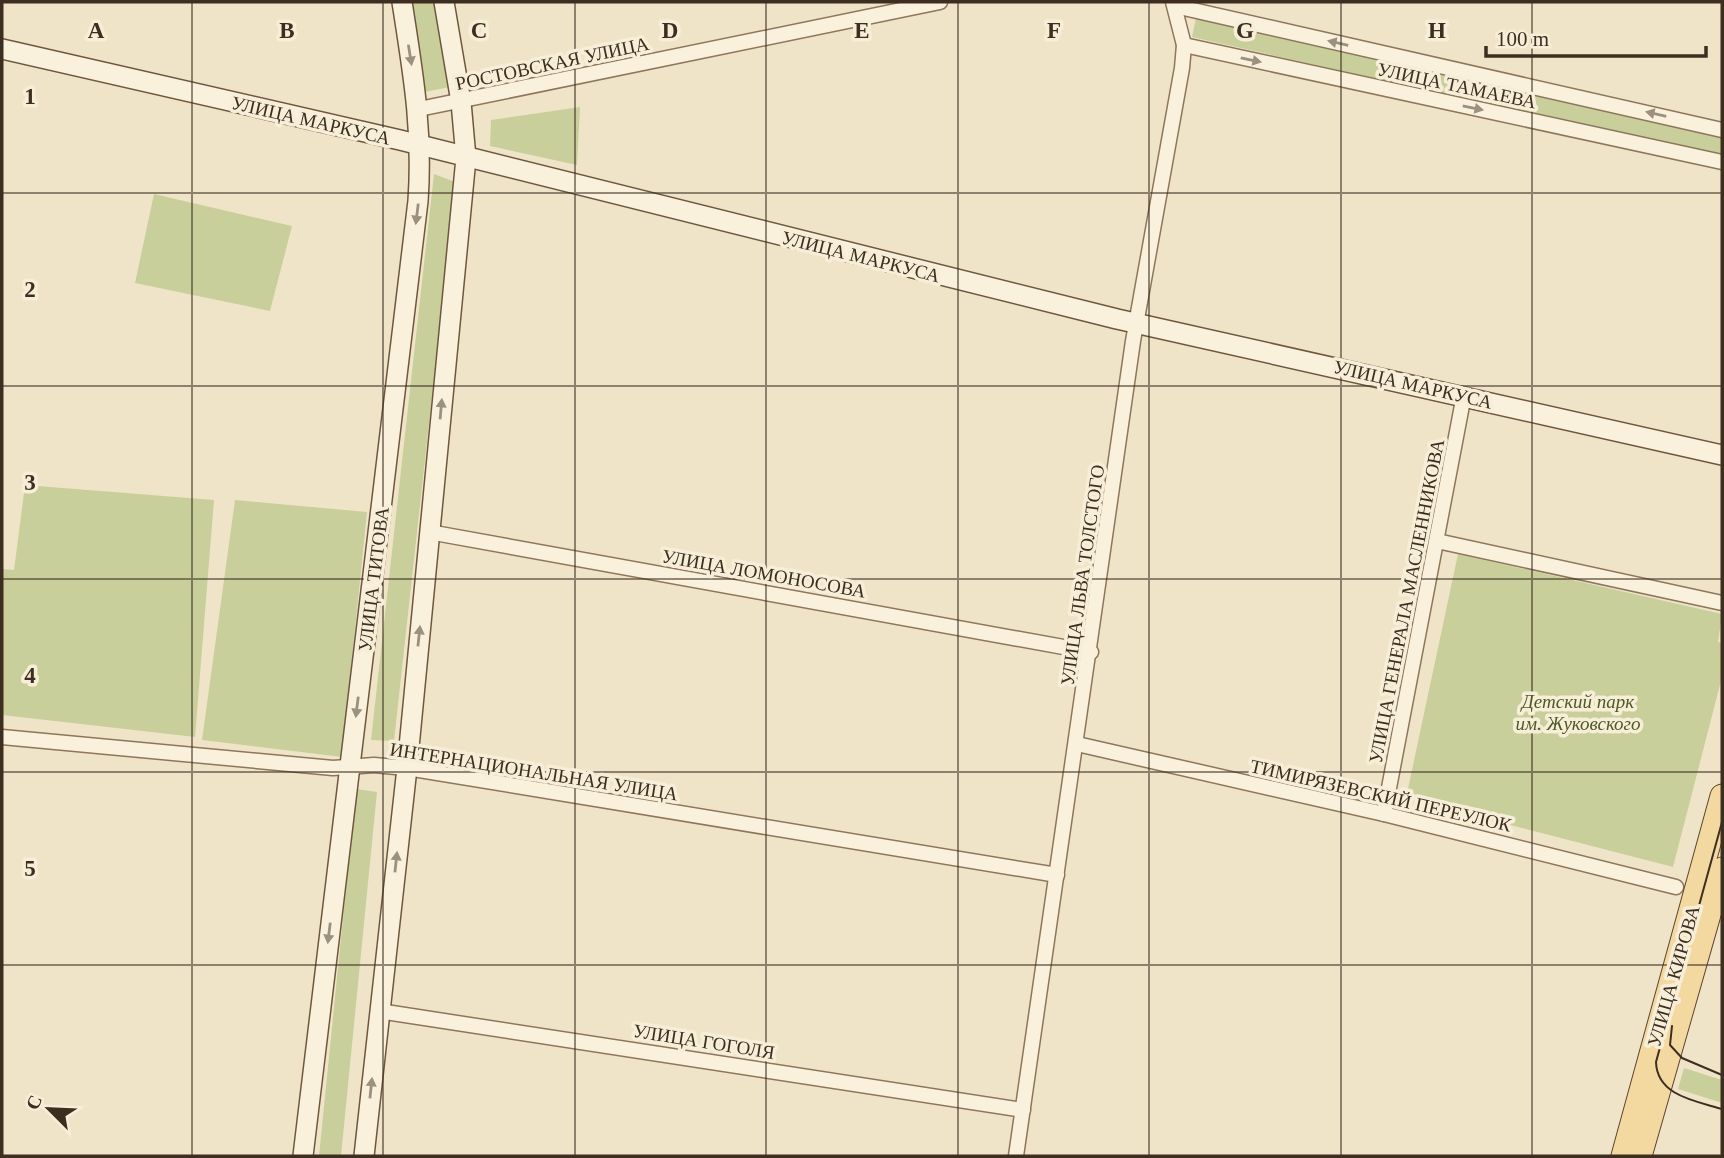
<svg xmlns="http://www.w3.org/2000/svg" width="1724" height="1158" viewBox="0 0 1724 1158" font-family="Georgia,serif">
<rect width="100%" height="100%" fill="#f0e4c8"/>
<g fill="#c9cf9b">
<path d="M 412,2 L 437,2 L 450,87 L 425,92 Z"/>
<path d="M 1196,18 L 1722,138 L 1722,157 L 1192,37 Z"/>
<path d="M 580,107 L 577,165 L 490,146 L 491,120 Z"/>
<path d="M 434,174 L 455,182 L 453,206 L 394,741 L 371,740 Z"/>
<path d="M 154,194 L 292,226 L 270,311 L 135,283 Z"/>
<path d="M 25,485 L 214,500 L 195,737 L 2,715 L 2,569 L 14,570 Z"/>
<path d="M 235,500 L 367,512 L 342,757 L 202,740 Z"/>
<path d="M 1458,554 L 1722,614 L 1718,642 L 1722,643 L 1722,677 L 1673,867 L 1406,798 Z"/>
<path d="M 356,789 L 377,792 L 341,1156 L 319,1156 Z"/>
<path d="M 1684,1068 L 1722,1080 L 1722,1103 L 1678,1089 Z"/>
</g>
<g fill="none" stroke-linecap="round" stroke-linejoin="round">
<defs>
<g id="street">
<path d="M 1175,6 L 1722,130"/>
<path d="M 1184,45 L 1722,162"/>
<path d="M 419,109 L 940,2"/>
<path d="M 429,532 L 1091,652"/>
<path d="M 1437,541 L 1722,603"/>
<path d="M 2,737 L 333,768 L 374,765 L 407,768 L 1057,875"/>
<path d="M 1077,744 L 1384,814 L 1676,887"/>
<path d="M 1384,814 L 1464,395"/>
<path d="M 379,1011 L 1023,1110"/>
<path d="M 1016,1156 L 1133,341 L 1182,68 L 1184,45 L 1173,2"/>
</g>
<g id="secondary">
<path d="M 2,49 L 400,140 L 1117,319 L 1722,455"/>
<path d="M 303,1156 L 418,201 C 423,129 413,73 402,2"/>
<path d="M 364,1156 L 407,768 L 466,158 L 461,102 L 444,2"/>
</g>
<g id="primary">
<path d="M 1623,1156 L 1722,796"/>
<path d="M 1640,1156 L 1722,869"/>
</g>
</defs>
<use href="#street" stroke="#8d765c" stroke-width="17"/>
<use href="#secondary" stroke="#6f573f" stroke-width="22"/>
<use href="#primary" stroke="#5b4430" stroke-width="25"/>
<use href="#street" stroke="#faf1dc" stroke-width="14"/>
<use href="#secondary" stroke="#faf1dc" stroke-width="19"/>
<use href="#primary" stroke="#f3d9a0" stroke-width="23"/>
<g stroke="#3d2e20" stroke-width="2">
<path d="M 1722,822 L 1656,1062 C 1657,1096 1696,1101 1722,1109"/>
<path d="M 1672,1026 L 1670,1045 L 1682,1058 L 1722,1075"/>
</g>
</g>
<defs><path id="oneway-solid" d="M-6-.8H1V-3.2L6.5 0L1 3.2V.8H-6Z" transform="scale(1.75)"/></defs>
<g fill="#9c907e">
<use href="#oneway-solid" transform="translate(1338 43) rotate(-167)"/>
<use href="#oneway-solid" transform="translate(410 55) rotate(81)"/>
<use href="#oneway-solid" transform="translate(1251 60) rotate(12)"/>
<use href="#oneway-solid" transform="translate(1473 108) rotate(12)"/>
<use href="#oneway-solid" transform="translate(1656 114) rotate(-167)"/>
<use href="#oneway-solid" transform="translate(417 214) rotate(97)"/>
<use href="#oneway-solid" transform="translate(441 409) rotate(-85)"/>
<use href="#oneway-solid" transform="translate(419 636) rotate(-84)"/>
<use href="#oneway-solid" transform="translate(357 707) rotate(97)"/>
<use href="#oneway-solid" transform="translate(396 862) rotate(-84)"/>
<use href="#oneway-solid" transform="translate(329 933) rotate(97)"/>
<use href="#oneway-solid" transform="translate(371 1088) rotate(-84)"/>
</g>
<path fill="none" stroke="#3d2e20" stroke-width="2" stroke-opacity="0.55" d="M 192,2 L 192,1156M 383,2 L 383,1156M 575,2 L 575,1156M 766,2 L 766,1156M 958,2 L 958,1156M 1149,2 L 1149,1156M 1341,2 L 1341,1156M 1532,2 L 1532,1156M 2,193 L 1722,193M 2,386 L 1722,386M 2,579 L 1722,579M 2,772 L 1722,772M 2,965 L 1722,965"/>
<g text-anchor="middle" stroke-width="7" stroke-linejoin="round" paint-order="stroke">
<g font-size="19" fill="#3d2e20" stroke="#f7eed8">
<text transform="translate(552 63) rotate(-12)" y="7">РОСТОВСКАЯ УЛИЦА</text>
<text transform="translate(1457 85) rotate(12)" y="7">УЛИЦА ТАМАЕВА</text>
<text transform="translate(311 120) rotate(13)" y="7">УЛИЦА МАРКУСА</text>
<text transform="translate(861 256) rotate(14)" y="7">УЛИЦА МАРКУСА</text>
<text transform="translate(1413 384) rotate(13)" y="7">УЛИЦА МАРКУСА</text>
<text transform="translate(764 573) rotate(10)" y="7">УЛИЦА ЛОМОНОСОВА</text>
<text transform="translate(1082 575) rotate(-82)" y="7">УЛИЦА ЛЬВА ТОЛСТОГО</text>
<text transform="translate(373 579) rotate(-83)" y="7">УЛИЦА ТИТОВА</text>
<text transform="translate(1406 601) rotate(-79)" y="7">УЛИЦА ГЕНЕРАЛА МАСЛЕННИКОВА</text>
<text transform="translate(534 771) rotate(9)" y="7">ИНТЕРНАЦИОНАЛЬНАЯ УЛИЦА</text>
<text transform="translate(1381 795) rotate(13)" y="7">ТИМИРЯЗЕВСКИЙ ПЕРЕУЛОК</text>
<text transform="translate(1673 976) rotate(-74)" y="7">УЛИЦА КИРОВА</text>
<text transform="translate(704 1041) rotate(9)" y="7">УЛИЦА ГОГОЛЯ</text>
</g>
<g font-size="19" font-style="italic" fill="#4d5a26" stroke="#f7eed8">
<text x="1578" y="708">Детский парк<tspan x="1578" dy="22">им. Жуковского</tspan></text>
</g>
</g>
<g font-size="23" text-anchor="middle" font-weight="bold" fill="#3d2e20" stroke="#f7eed8" stroke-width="7" stroke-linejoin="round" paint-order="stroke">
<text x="96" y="38">A</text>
<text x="287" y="38">B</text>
<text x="479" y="38">C</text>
<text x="670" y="38">D</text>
<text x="862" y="38">E</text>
<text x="1054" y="38">F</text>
<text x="1245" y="38">G</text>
<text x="1437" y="38">H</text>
<text x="30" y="104">1</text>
<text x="30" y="297">2</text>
<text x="30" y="490">3</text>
<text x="30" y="683">4</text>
<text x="30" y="876">5</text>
</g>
<rect width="1724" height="1158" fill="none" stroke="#3d2e20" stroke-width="7"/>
<g transform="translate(49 1109) rotate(294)" stroke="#f7eed8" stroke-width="5" paint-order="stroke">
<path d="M0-5L12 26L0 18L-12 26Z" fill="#3d2e20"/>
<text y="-10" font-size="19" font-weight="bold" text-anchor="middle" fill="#3d2e20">С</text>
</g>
<path d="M1486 46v10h220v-10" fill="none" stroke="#3d2e20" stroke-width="3.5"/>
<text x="1496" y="46" font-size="21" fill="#3d2e20" stroke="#f7eed8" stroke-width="5" paint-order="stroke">100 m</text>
</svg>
